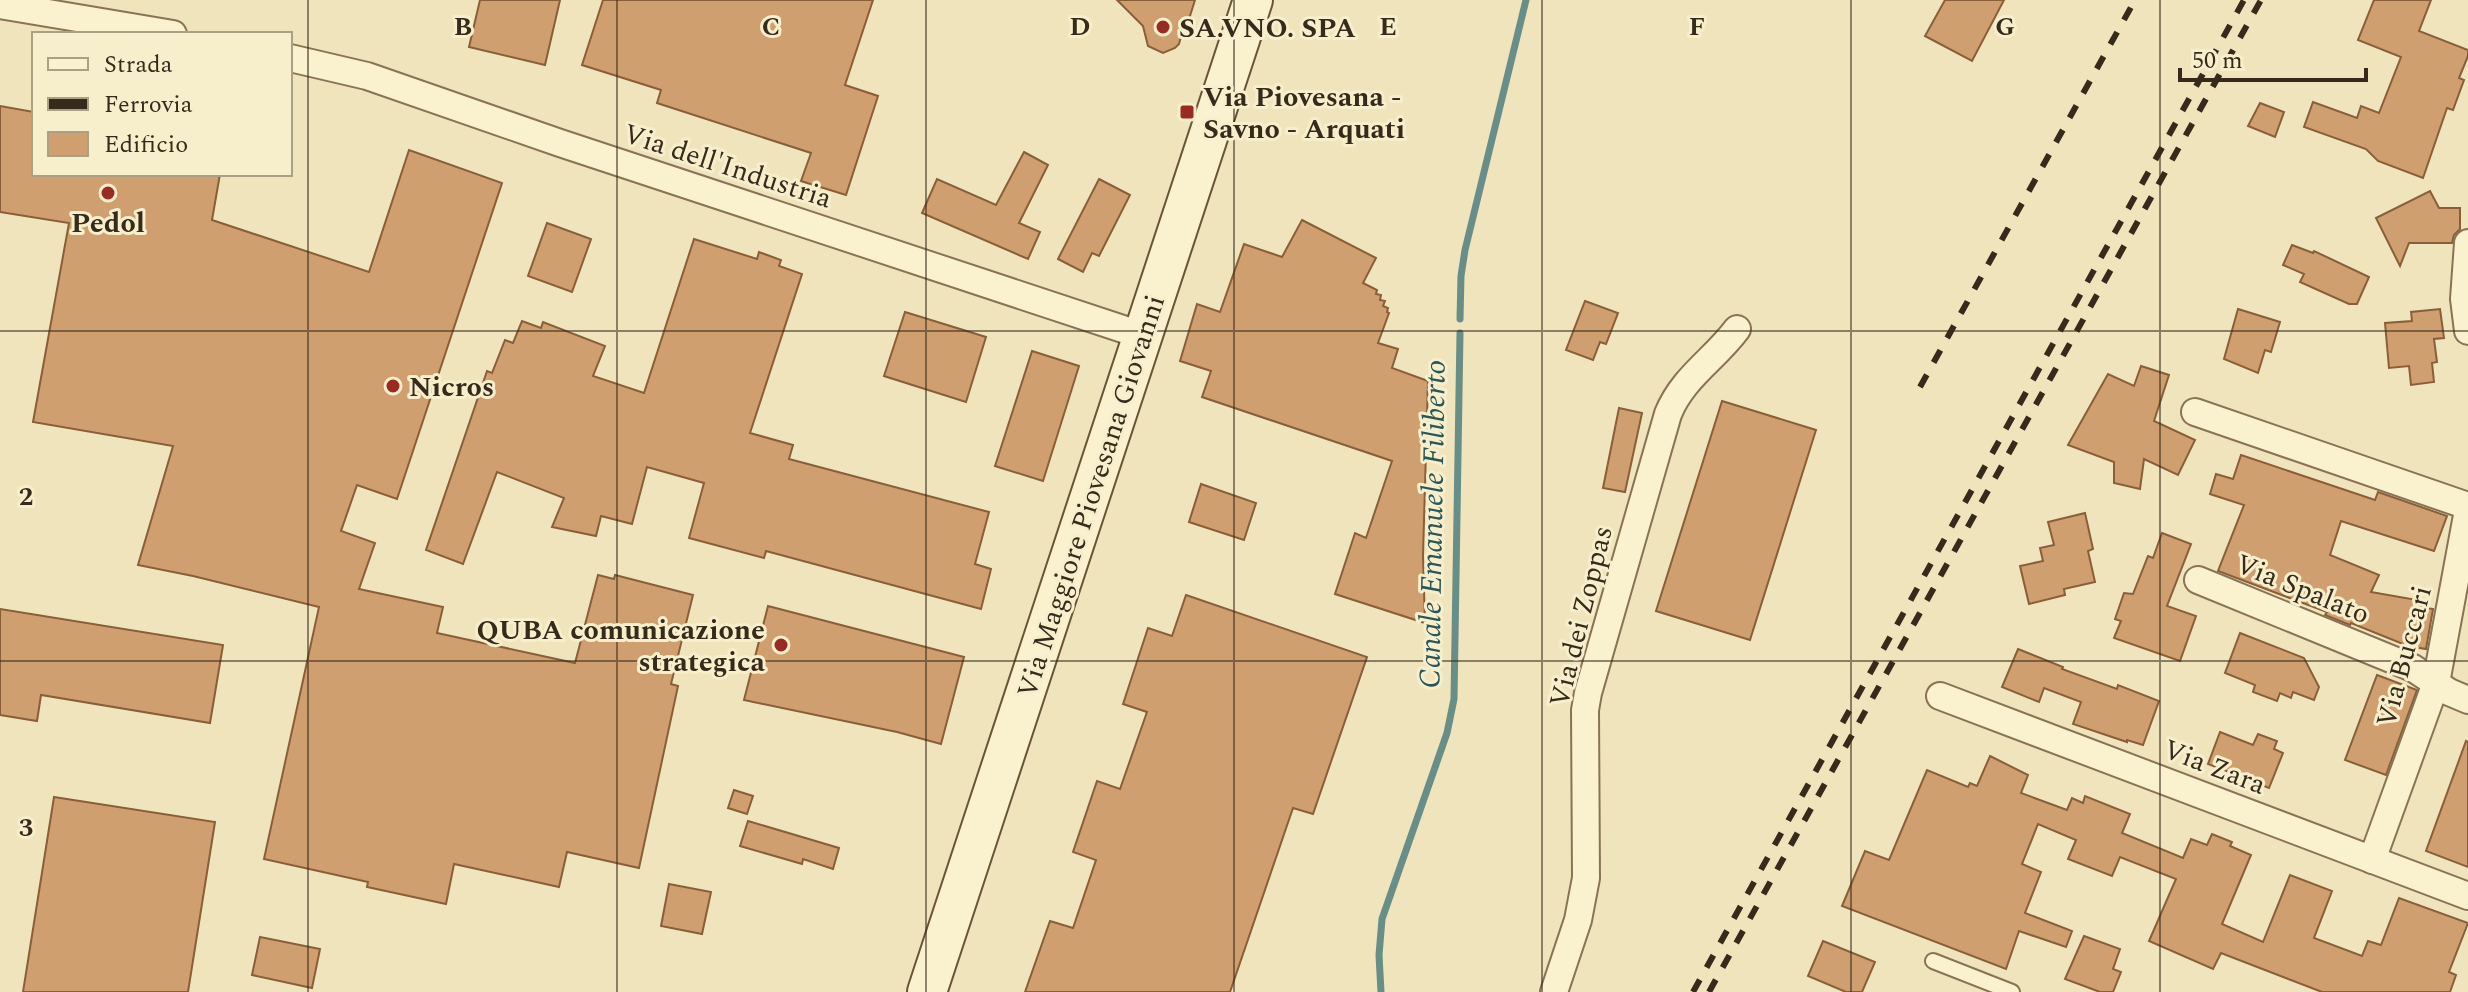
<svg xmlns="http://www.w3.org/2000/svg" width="2468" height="992" viewBox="0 0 2468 992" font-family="Spectral,serif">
<rect width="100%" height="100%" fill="#f0e4bc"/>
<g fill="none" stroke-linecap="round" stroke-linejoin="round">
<g stroke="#678e87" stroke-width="7">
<path d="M 1460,319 L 1461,276 L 1465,250 L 1526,0"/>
<path d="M 1381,992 L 1379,955 L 1382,919 L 1447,733 L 1454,699 L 1460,333"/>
</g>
</g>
<g fill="#d09f6f" stroke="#885f39" stroke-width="2">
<path d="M 480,0 L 560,0 L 545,65 L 469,47 Z"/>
<path d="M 603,0 L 873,0 L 845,85 L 878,96 L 846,195 L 801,181 L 811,153 L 657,103 L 661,90 L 582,65 Z"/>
<path d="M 1117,0 L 1195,0 L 1190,16 L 1179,24 L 1182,33 L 1179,44 L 1175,48 L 1163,53 L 1148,46 L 1143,26 Z"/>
<path d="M 1945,0 L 2004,0 L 1972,61 L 1925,36 Z"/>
<path d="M 2374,0 L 2431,0 L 2419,31 L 2468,50 L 2468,56 L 2459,78 L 2464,80 L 2453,110 L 2447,108 L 2423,178 L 2378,161 L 2366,149 L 2304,127 L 2313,102 L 2357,118 L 2361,106 L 2379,113 L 2401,57 L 2358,40 Z"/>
<path d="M 2260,103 L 2284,112 L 2275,137 L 2248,126 Z"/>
<path d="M 0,106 L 34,112 L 34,174 L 220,174 L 212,220 L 369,272 L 409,150 L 502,183 L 397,499 L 357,485 L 341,531 L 375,543 L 359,589 L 443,607 L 437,633 L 575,663 L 598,575 L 614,579 L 615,575 L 693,595 L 671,684 L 678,686 L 639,868 L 567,852 L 559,887 L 454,864 L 446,904 L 367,887 L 368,882 L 264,859 L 319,607 L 193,576 L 138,565 L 173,446 L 33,422 L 69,223 L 0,212 Z"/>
<path d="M 1024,152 L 1048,165 L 1019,223 L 1040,232 L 1028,259 L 922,213 L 937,179 L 996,205 Z"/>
<path d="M 1099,179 L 1130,195 L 1099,256 L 1092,253 L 1083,272 L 1058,259 Z"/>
<path d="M 2430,191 L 2439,208 L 2460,208 L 2460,229 L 2454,235 L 2452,243 L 2409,243 L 2400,266 L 2376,218 Z"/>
<path d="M 1302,220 L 1376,258 L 1363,283 L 1377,290 L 1376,294 L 1381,295 L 1380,300 L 1385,301 L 1383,306 L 1388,308 L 1387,312 L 1389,313 L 1378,343 L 1398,349 L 1392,368 L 1428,381 L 1423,556 L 1425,623 L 1335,594 L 1355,533 L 1366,538 L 1392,461 L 1202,397 L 1211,371 L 1180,361 L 1197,304 L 1220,312 L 1244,244 L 1282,257 Z"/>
<path d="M 547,223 L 591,239 L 572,292 L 528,276 Z"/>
<path d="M 694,239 L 757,259 L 759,252 L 781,260 L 779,266 L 802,274 L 750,433 L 793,445 L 789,459 L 989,512 L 975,564 L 991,569 L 981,609 L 766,551 L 764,558 L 689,538 L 704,483 L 647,467 L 632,524 L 601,516 L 596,536 L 552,527 L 564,498 L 497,472 L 463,564 L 426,550 L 487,371 L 492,373 L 505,340 L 513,343 L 522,321 L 541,328 L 543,322 L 605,346 L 593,376 L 644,393 Z"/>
<path d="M 2292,245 L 2313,253 L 2314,251 L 2369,277 L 2357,304 L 2349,304 L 2300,282 L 2304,274 L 2283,265 Z"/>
<path d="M 1585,301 L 1618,313 L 1606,344 L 1600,342 L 1593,360 L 1566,350 Z"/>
<path d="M 2238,309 L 2280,322 L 2271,352 L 2265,350 L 2258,373 L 2224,359 Z"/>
<path d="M 2440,309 L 2444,338 L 2434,339 L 2437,362 L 2432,363 L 2434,382 L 2411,385 L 2409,366 L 2389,368 L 2385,323 L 2412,321 L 2411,312 Z"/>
<path d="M 905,312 L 986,337 L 966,402 L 884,376 Z"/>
<path d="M 1032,351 L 1079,366 L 1043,481 L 995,466 Z"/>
<path d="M 2141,366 L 2169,375 L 2154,421 L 2195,440 L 2178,475 L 2144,459 L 2140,489 L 2114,483 L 2114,462 L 2068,445 L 2108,374 L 2134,386 Z"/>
<path d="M 1722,401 L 1816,430 L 1750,640 L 1656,611 Z"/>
<path d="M 1619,408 L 1642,413 L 1625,492 L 1603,488 Z"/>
<path d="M 2241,455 L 2375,500 L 2378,492 L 2447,516 L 2434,551 L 2341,521 L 2330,555 L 2379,575 L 2371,592 L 2417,600 L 2416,606 L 2433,609 L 2426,649 L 2408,646 L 2351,623 L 2350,625 L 2325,615 L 2327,612 L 2218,571 L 2244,505 L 2210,494 L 2216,474 L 2233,479 Z"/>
<path d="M 1201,484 L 1256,503 L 1244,540 L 1189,522 Z"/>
<path d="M 2085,513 L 2093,549 L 2088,551 L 2095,582 L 2064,589 L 2065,595 L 2029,604 L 2020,566 L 2043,561 L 2040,548 L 2054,545 L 2048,522 Z"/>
<path d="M 2162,533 L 2191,544 L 2167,606 L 2196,616 L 2180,661 L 2114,638 L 2121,621 L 2115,619 L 2124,593 L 2133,594 L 2148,556 L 2153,558 Z"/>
<path d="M 1186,595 L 1367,657 L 1313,814 L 1293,808 L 1230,992 L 1025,992 L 1050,921 L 1073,928 L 1096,860 L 1073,852 L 1097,781 L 1120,789 L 1147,712 L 1123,704 L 1148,628 L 1172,636 Z"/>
<path d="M 768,606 L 964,657 L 941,744 L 897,732 L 744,700 Z"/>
<path d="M 0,609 L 223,645 L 210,723 L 41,695 L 37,721 L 0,715 Z"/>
<path d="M 2240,633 L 2304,658 L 2319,687 L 2314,700 L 2293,692 L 2291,698 L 2280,693 L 2277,701 L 2253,692 L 2255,685 L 2225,673 Z"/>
<path d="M 2018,649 L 2063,667 L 2062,669 L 2117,689 L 2118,685 L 2159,701 L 2143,745 L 2127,740 L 2127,742 L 2073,724 L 2081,702 L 2044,688 L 2039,702 L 2002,687 Z"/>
<path d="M 2377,675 L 2417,690 L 2386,775 L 2345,760 Z"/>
<path d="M 2220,732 L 2253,745 L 2258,734 L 2277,741 L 2274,749 L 2283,753 L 2269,788 L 2208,764 Z"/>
<path d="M 2466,741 L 2468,742 L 2468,867 L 2426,851 Z"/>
<path d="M 1990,756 L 2028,775 L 2021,793 L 2067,810 L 2072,798 L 2083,803 L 2085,796 L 2130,814 L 2122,833 L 2183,858 L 2191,839 L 2207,845 L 2212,834 L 2232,842 L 2230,846 L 2251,855 L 2222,924 L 2263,942 L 2290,875 L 2332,891 L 2314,938 L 2362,956 L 2368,941 L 2381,945 L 2399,898 L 2468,923 L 2449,972 L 2456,975 L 2450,992 L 2322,992 L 2221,953 L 2213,969 L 2149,941 L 2176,879 L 2120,857 L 2112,876 L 2068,859 L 2076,840 L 2038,824 L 2022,864 L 2041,872 L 2025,913 L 2072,931 L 2066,947 L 2019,931 L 2006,969 L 1842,906 L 1865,851 L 1889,860 L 1927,770 L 1968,787 L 1970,783 L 1977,786 Z"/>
<path d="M 734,790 L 753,796 L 747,814 L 728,808 Z"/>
<path d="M 54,797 L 215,822 L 188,992 L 23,992 Z"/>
<path d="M 748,821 L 839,848 L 833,869 L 803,859 L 802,864 L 740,846 Z"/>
<path d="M 669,884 L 711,892 L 702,934 L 661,926 Z"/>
<path d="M 2084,936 L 2120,949 L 2113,969 L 2121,972 L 2113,992 L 2100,992 L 2065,979 Z"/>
<path d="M 260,937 L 320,949 L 312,988 L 252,975 Z"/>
<path d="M 1823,941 L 1875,962 L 1862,992 L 1846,992 L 1808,976 Z"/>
</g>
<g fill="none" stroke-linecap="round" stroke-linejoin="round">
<defs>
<path id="lane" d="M 1933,961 L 2012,992"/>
<g id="street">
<path d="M 0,5 L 173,34"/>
<path d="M 290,58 L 367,76 L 560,143 L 1144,336"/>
<path d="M 2468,243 L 2464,299 L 2468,331"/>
<path d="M 2195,412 L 2468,506"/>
<path d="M 2198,580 L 2413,668 L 2449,692 L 2468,700"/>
<path d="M 1940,696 L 2468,896"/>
<path d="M 2372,860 L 2436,683 L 2468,510"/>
<path d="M 1554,992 L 1578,920 L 1586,878 L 1585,710 L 1588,693 L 1668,414 C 1683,377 1714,360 1737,329"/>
</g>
<path id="secondary" d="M 927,992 L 1253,0"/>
</defs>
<use href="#lane" stroke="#887455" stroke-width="18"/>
<use href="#street" stroke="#887455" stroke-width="30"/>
<use href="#secondary" stroke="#695438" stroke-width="42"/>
<use href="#lane" stroke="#faf1cf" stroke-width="14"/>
<use href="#street" stroke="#faf1cf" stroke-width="26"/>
<use href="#secondary" stroke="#faf1cf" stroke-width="38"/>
<g stroke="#362a1a" stroke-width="6" stroke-dasharray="14 14" stroke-linecap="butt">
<path d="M 1920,387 L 2135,0"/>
<path d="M 1693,992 L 2244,0"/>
<path d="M 1709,992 L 2261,0"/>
</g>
</g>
<path fill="none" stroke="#362a1a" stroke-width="2" stroke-opacity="0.55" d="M 308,0 L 308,992M 617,0 L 617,992M 926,0 L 926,992M 1234,0 L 1234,992M 1542,0 L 1542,992M 1851,0 L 1851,992M 2160,0 L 2160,992M 0,331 L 2468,331M 0,661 L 2468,661"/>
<g fill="#992b22" stroke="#f7eecb" stroke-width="3">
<circle cx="1163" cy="27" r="8"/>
<rect x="1179" y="104" width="16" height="16" rx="4"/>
<circle cx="108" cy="193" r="8"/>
<circle cx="393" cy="386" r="8"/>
<circle cx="781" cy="645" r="8"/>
</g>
<g text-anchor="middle" stroke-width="6" stroke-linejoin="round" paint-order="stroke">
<g font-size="28" font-weight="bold" fill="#362a1a" stroke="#f7eecb" text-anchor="start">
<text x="1179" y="37">SA.VNO. SPA</text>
<text x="1203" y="106">Via Piovesana -<tspan x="1203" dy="32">Savno - Arquati</tspan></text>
<text x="108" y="232" text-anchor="middle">Pedol</text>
<text x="409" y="396">Nicros</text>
<text x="765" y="639" text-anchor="end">QUBA comunicazione<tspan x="765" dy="32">strategica</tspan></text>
</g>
<g font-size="28" fill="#362a1a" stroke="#f7eecb">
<text transform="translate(728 165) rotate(18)" y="10">Via dell'Industria</text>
<text transform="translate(1090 496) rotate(-72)" y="10">Via Maggiore Piovesana Giovanni</text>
<text transform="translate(2303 588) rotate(22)" y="10">Via Spalato</text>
<text transform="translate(1580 616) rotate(-76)" y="10">Via dei Zoppas</text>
<text transform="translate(2403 656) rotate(-75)" y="10">Via Buccari</text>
<text transform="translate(2215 766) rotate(21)" y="10">Via Zara</text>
</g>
<g font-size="30" font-style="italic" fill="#295657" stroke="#f7eecb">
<text transform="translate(1432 524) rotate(-89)" y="10">Canale Emanuele Filiberto</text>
</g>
</g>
<g font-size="26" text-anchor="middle" font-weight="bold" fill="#362a1a" stroke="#f7eecb" stroke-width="6" stroke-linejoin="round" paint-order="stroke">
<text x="463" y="35">B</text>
<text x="771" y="35">C</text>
<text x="1080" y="35">D</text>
<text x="1388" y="35">E</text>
<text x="1697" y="35">F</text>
<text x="2005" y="35">G</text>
<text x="26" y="505">2</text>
<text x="26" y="836">3</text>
</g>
<rect x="32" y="32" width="260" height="144" fill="#f7eecb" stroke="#aaa084" stroke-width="2"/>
<rect x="48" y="58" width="40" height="12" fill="#faf1cf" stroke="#aaa084" stroke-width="2"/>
<text x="104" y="72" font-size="24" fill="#362a1a">Strada</text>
<rect x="48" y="98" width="40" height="12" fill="#362a1a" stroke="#aaa084" stroke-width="2"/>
<text x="104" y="112" font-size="24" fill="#362a1a">Ferrovia</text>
<rect x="48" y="132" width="40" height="24" fill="#d09f6f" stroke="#aaa084" stroke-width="2"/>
<text x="104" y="152" font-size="24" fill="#362a1a">Edificio</text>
<path d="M2180 68v12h186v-12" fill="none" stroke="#362a1a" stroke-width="4"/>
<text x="2192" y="68" font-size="24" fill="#362a1a" stroke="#f7eecb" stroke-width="6" paint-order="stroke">50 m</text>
</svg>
